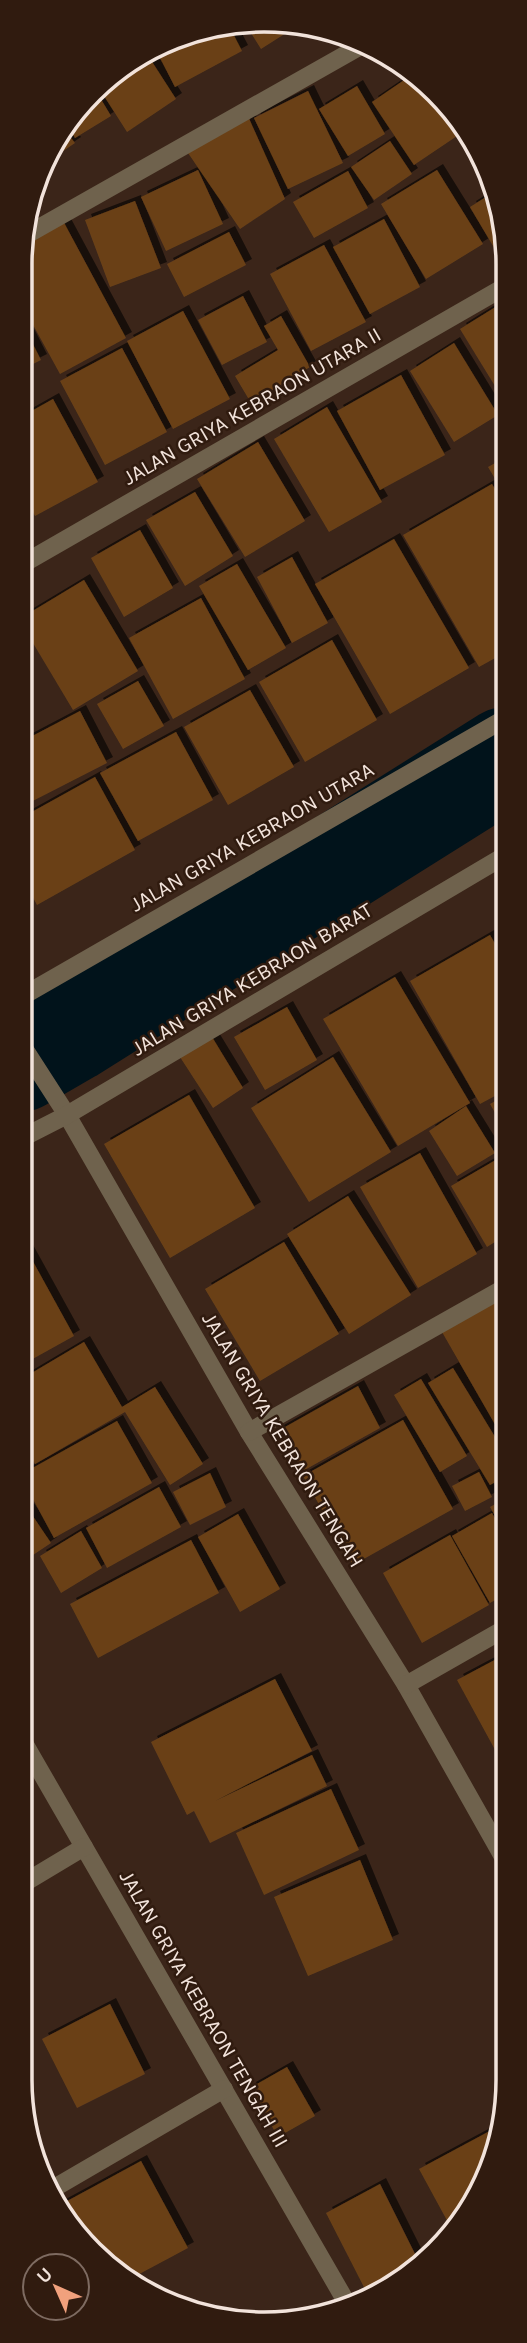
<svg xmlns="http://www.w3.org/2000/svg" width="527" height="2343" viewBox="0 0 527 2343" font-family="Karla,sans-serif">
<defs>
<filter id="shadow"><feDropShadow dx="6" dy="-6" stdDeviation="0" flood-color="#0009"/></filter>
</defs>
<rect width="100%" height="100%" fill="#3b2519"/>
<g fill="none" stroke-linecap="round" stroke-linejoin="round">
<path stroke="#01131b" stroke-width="102" d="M 20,1061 L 70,1032 L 506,758"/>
</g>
<g fill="#6a4118" filter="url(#shadow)">
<path d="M 290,22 L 294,28 L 261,49 L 246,25 Z"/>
<path d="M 229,26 L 242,51 L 175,87 L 156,50 L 201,27 Z"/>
<path d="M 147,54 L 176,99 L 127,132 L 99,88 L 115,69 Z"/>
<path d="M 413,74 L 427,84 L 460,134 L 414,165 L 372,102 Z"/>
<path d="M 357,86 L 385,134 L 348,156 L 319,109 Z"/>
<path d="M 96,91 L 111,116 L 75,138 L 67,124 Z"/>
<path d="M 308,91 L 343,163 L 288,189 L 254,118 Z"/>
<path d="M 247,114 L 285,199 L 240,229 L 188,153 Z"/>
<path d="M 63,128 L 75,143 L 50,160 L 47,156 L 52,141 Z"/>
<path d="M 390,141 L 412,174 L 374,200 L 351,167 Z"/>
<path d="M 198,170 L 223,224 L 166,251 L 141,197 Z"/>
<path d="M 437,170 L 483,244 L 426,279 L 381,204 Z"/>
<path d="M 348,171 L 368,208 L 314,238 L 293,202 Z"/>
<path d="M 494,192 L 506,232 L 506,251 L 499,256 L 470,207 Z"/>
<path d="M 135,201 L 161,268 L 110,287 L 85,220 Z"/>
<path d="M 62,219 L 126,338 L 60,374 L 21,303 L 21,242 Z"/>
<path d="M 384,219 L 420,287 L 370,314 L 333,247 Z"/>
<path d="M 229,232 L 246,265 L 184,297 L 167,264 Z"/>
<path d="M 324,245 L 366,322 L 311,351 L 270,274 Z"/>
<path d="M 243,296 L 267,342 L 222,365 L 198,320 Z"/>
<path d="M 502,303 L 506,309 L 506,404 L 460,329 Z"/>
<path d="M 183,311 L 230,399 L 173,429 L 127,341 Z"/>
<path d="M 281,316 L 310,367 L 251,403 L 235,376 L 278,350 L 264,326 Z"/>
<path d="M 21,321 L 41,360 L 21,370 Z"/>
<path d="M 454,343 L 498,415 L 454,442 L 410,371 Z"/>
<path d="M 122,348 L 167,432 L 105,465 L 60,381 Z"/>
<path d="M 401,375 L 445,455 L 380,490 L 337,411 Z"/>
<path d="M 53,399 L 98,482 L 35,516 L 21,490 L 21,417 Z"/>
<path d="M 327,407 L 382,502 L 329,532 L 274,439 Z"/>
<path d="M 258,442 L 305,521 L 245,557 L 197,479 Z"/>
<path d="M 506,457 L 506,497 L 488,467 Z"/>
<path d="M 492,484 L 506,508 L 506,652 L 479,667 L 403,535 Z"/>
<path d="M 195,492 L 233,556 L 185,586 L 146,520 Z"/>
<path d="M 140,530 L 173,588 L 124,617 L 91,558 Z"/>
<path d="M 394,539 L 469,668 L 390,714 L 315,584 Z"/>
<path d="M 292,557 L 328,623 L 292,643 L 257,577 Z"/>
<path d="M 237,564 L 286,648 L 248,670 L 199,586 Z"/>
<path d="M 84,580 L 138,671 L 73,710 L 21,623 L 21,618 Z"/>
<path d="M 201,598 L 245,679 L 173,719 L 129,638 Z"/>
<path d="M 332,640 L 377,720 L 305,762 L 259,682 Z"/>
<path d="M 138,681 L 164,726 L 123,749 L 97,704 Z"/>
<path d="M 250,690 L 294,767 L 228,805 L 184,727 Z"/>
<path d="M 80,711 L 107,763 L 21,807 L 21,742 Z"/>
<path d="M 176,732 L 213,800 L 138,841 L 100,773 Z"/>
<path d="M 95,777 L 135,850 L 37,905 L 21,875 L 21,818 Z"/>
<path d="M 506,929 L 506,944 L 499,933 Z"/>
<path d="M 490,935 L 506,963 L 506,1090 L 480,1104 L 410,981 Z"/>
<path d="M 395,977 L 470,1103 L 398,1146 L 323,1019 Z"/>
<path d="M 287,1007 L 317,1060 L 265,1090 L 234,1037 Z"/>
<path d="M 212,1037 L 243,1088 L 213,1108 L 180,1057 Z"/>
<path d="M 333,1057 L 391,1152 L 309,1202 L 251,1108 Z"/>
<path d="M 189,1095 L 255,1208 L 170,1258 L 104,1144 Z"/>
<path d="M 506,1095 L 506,1132 L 490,1104 Z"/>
<path d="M 466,1106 L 495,1153 L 457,1176 L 429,1131 Z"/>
<path d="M 420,1153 L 477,1254 L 418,1288 L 360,1187 Z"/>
<path d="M 506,1154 L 506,1235 L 487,1247 L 451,1186 Z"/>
<path d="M 348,1196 L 411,1295 L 349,1334 L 287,1234 Z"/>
<path d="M 20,1238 L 74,1336 L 20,1366 Z"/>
<path d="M 284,1242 L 339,1334 L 260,1381 L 205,1289 Z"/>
<path d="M 500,1298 L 506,1308 L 506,1421 L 496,1426 L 442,1332 Z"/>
<path d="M 84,1342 L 122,1407 L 155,1387 L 203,1464 L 170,1485 L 125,1412 L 35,1464 L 20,1438 L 20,1380 Z"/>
<path d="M 453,1368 L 506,1455 L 506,1476 L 490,1485 L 428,1383 Z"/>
<path d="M 421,1379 L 467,1456 L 440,1472 L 394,1395 Z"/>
<path d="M 358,1386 L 380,1428 L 301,1472 L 278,1431 Z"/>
<path d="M 403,1420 L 453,1509 L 353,1565 L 303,1476 Z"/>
<path d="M 117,1421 L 152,1483 L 54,1538 L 20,1475 Z"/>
<path d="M 479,1472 L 492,1497 L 465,1511 L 452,1486 Z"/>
<path d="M 210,1473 L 226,1507 L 190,1525 L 173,1492 Z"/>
<path d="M 159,1487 L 181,1527 L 107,1568 L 86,1528 Z"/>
<path d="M 506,1498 L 506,1535 L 490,1507 Z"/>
<path d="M 28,1509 L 51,1543 L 30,1557 L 20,1542 L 20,1515 Z"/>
<path d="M 492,1513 L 506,1538 L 506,1594 L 490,1603 L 452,1536 Z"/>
<path d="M 238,1514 L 280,1589 L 240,1612 L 198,1537 Z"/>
<path d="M 81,1531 L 102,1568 L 61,1593 L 40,1556 Z"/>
<path d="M 450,1535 L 489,1605 L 422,1643 L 383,1573 Z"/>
<path d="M 191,1540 L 219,1593 L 98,1658 L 70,1604 Z"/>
<path d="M 506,1654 L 506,1770 L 457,1680 Z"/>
<path d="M 275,1679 L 312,1751 L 215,1801 L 312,1755 L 327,1786 L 210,1843 L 194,1811 L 187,1815 L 151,1742 Z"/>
<path d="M 331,1789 L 359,1850 L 264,1895 L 236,1833 Z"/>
<path d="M 360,1860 L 393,1940 L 308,1976 L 274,1897 Z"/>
<path d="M 110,2004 L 145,2074 L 77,2108 L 42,2039 Z"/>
<path d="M 287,2067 L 315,2116 L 278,2137 L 250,2088 Z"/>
<path d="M 501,2125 L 475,2201 L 456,2224 L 450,2226 L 419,2169 Z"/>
<path d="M 141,2161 L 188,2248 L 130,2279 L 80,2241 L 58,2206 Z"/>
<path d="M 380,2184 L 420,2264 L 413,2273 L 368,2295 L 326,2213 Z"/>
</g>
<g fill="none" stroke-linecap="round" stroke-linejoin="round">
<g stroke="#6f624d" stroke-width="18">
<path d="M 21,238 L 366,43"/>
<path d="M 21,565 L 506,286"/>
<path d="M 21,997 L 506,718"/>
<path d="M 20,1042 L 67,1115 L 249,1432 L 406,1685 L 506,1862"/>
<path d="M 20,1139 L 67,1115 L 506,855"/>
<path d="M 249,1432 L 506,1287"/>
<path d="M 406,1685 L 506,1628"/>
<path d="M 20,1736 L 348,2305"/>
<path d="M 19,1886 L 84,1847"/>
<path d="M 49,2191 L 224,2089"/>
</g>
</g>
<g text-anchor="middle" stroke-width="5" stroke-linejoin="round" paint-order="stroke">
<g font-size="21" fill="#f2e3db" stroke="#301b0f">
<text transform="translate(252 406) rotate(-30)" y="7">JALAN GRIYA KEBRAON UTARA II</text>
<text transform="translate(252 837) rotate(-30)" y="7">JALAN GRIYA KEBRAON UTARA</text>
<text transform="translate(252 979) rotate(-31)" y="7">JALAN GRIYA KEBRAON BARAT</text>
<text transform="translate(283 1440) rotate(59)" y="7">JALAN GRIYA KEBRAON TENGAH</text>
<text transform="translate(204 2009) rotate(60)" y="7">JALAN GRIYA KEBRAON TENGAH III</text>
</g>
</g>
<path d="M0 0H527V2343H0ZM264 32H264A232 232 0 0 1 496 264V2080A232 232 0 0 1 264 2312H264A232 232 0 0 1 32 2080V264A232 232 0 0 1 264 32Z" fill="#301b0f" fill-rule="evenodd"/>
<path fill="none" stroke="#f2e3db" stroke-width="3.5" d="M264 32H264A232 232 0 0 1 496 264V2080A232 232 0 0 1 264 2312H264A232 232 0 0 1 32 2080V264A232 232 0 0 1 264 32Z"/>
<g transform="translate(56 2287) rotate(315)"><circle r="33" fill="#301b0f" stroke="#7e6b61" stroke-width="2"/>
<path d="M0-5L12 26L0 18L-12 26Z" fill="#f1a17d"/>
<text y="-10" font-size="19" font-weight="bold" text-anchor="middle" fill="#f2e3db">U</text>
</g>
</svg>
